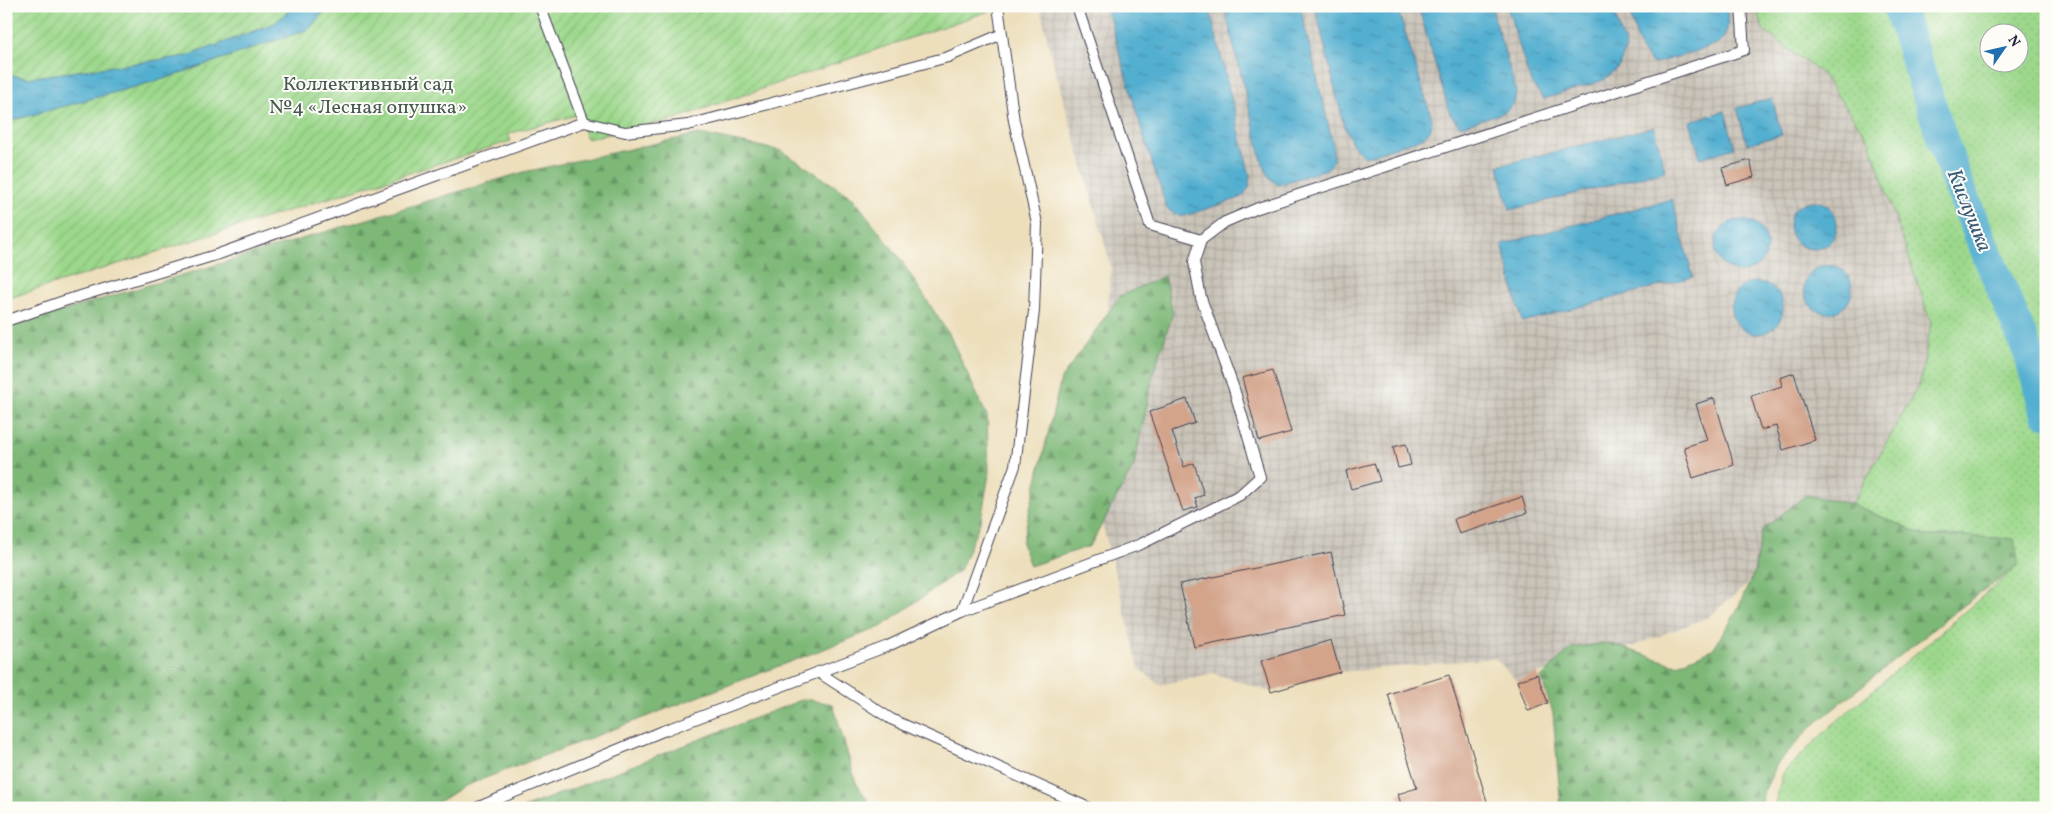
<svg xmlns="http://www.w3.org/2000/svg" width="2052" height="814" viewBox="0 0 2052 814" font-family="Vollkorn,serif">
<defs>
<pattern id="industrial-grid" width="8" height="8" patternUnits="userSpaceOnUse" patternTransform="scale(1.25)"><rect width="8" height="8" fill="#c9c3b8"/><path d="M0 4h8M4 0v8" fill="none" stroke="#aca79f"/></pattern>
<pattern id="grass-dots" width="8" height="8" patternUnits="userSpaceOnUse" patternTransform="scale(1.25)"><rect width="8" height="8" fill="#9cd88b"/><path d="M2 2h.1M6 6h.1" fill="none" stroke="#86b979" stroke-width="1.8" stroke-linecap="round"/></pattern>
<pattern id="forest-firs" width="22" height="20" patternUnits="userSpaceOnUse" patternTransform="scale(1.25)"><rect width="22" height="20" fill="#7db877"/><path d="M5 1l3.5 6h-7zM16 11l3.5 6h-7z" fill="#669563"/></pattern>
<pattern id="garden-furrows" width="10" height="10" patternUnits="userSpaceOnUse" patternTransform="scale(1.25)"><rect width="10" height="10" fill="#9cd88b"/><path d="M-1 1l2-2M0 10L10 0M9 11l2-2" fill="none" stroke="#86b979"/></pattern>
<pattern id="water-ripples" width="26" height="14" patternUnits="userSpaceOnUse" patternTransform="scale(1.25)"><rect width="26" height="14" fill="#52afd0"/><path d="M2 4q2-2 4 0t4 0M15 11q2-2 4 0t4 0" fill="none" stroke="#448eaa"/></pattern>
</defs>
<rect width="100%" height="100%" fill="#fdfcf7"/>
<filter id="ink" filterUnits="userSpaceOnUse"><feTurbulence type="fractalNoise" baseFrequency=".02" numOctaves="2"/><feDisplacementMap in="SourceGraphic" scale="10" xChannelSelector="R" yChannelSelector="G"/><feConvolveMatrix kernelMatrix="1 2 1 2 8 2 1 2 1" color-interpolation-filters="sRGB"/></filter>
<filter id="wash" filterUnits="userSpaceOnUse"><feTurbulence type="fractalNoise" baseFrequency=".0096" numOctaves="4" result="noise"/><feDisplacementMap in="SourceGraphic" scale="20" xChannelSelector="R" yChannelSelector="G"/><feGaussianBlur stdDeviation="1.12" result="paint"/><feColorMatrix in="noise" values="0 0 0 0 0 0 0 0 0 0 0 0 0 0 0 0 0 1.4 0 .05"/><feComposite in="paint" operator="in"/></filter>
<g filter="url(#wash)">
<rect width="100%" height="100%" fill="#eddfbc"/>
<path fill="url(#industrial-grid)" d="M 1040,6 L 1756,6 L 1763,30 L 1822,74 L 1869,140 L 1931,323 L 1920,383 L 1852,504 L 1812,531 L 1708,617 L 1597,660 L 1537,674 L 1517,681 L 1495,658 L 1340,672 L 1271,692 L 1213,673 L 1160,685 L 1139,668 L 1095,494 L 1111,266 L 1051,55 Z"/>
<path fill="url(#grass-dots)" stroke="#5f7d63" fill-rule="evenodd" d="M 1756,6 L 2046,6 L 2046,808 L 1774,808 L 1783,773 L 1830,727 L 2019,565 L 1966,536 L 1925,536 L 1852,504 L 1920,383 L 1931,323 L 1869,140 L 1822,74 L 1763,30 ZM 1990,32 L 2020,32 L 2020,62 L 1990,62 Z"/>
<g fill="url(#forest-firs)" stroke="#506d59">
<path d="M 699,134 L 782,151 L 853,198 L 899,257 L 950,336 L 987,416 L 989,474 L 981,520 L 960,570 L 881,627 L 462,787 L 429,808 L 6,808 L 6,328 L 524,172 Z"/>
<path d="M 1164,276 L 1173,313 L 1154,371 L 1134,466 L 1090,546 L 1030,566 L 1022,543 L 1061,379 L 1120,296 Z"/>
<path d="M 1806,495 L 1852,504 L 1925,536 L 1966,536 L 2014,539 L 2019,565 L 1952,614 L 1812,726 L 1777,764 L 1763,794 L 1762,808 L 1561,808 L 1553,713 L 1541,678 L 1571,648 L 1608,643 L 1676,665 L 1713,649 L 1735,614 L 1754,573 L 1762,530 Z"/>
<path d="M 804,699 L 833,704 L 856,783 L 873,808 L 523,808 Z"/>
</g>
<g fill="url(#garden-furrows)" stroke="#5f7d63">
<path d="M 6,6 L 294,6 L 275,23 L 188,56 L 27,78 L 6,74 Z"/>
<path d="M 328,6 L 988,6 L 989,11 L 671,120 L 587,139 L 576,115 L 508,134 L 511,141 L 6,299 L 6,122 L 163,79 L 309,29 Z"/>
</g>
<g fill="url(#water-ripples)" stroke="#3a6886">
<path d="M 294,6 L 328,6 L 309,29 L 163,79 L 6,122 L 6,74 L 27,78 L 188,56 L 275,23 Z"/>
<path d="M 1109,6 L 1209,6 L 1250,176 L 1249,188 L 1240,198 L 1181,217 L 1167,209 L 1142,131 L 1108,13 Z"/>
<path d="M 1224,6 L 1300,6 L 1333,144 L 1333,160 L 1327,169 L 1278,185 L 1270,179 L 1262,161 Z"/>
<path d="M 1315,6 L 1397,6 L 1432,119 L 1431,129 L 1423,138 L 1365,157 L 1353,145 L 1343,122 Z"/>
<path d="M 1418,6 L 1491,6 L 1516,91 L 1514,103 L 1505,112 L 1460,126 L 1450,114 Z"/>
<path d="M 1507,6 L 1612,6 L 1626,48 L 1619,66 L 1604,80 L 1544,99 L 1531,83 Z"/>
<path d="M 1627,6 L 1725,6 C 1729,18 1730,34 1719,42 C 1712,48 1665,60 1653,64 L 1641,50 Z"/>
<path d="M 1772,98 L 1782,135 L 1747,144 L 1737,108 Z"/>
<path d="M 1725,111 L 1735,148 L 1700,158 L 1690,121 Z"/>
<path d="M 1654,127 L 1665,171 L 1510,210 L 1498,166 Z"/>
<path d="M 1672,199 L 1693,277 L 1522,322 L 1502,244 Z"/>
<circle cx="1813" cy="225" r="24"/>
<circle cx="1741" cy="246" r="26"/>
<circle cx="1828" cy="289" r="24"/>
<circle cx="1757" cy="308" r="26"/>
</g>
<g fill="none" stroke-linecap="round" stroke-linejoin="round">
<path stroke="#52afd0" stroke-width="31" d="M 1898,6 L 1955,177 L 2029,354 L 2046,413"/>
</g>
<g id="blocks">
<g fill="#d3a38a">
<path d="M 1750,160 L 1754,177 L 1727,185 L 1722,168 Z"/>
<path d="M 1273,370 L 1291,432 L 1259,441 L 1242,378 Z"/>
<path d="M 1794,373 L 1815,440 L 1783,450 L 1776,426 L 1761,430 L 1751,396 L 1782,386 L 1780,378 Z"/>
<path d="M 1714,398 L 1734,465 L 1693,478 L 1684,447 L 1707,440 L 1696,404 Z"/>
<path d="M 1187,399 L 1195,423 L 1172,431 L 1184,467 L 1194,463 L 1204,495 L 1195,498 L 1198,507 L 1183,511 L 1149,412 Z"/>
<path d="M 1406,444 L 1411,465 L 1398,468 L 1393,447 Z"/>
<path d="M 1374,463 L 1380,481 L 1351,489 L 1346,471 Z"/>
<path d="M 1522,497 L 1527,513 L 1459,534 L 1454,519 Z"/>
<path d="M 1331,552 L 1345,615 L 1194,647 L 1180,584 Z"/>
<path d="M 1331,640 L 1340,672 L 1271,692 L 1261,661 Z"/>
<path d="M 1537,674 L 1548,703 L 1528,711 L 1517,681 Z"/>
<path d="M 1449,675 L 1489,808 L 1402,808 L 1398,794 L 1417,788 L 1388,694 Z"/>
</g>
</g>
</g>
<g filter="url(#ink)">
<use href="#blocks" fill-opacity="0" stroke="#403e4e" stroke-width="1"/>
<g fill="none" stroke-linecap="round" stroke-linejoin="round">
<defs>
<g id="lane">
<path d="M 1077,6 L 1150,225 L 1201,240"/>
<path d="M 584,122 L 625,132 L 688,125 L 948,57 L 1002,34"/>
<path d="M 6,321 L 64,301 L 219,254 L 584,122 L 540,6"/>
<path d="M 962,611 L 1015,466 L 1034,311 L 1037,223 L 1014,121 L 998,6"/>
<path d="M 818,672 L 891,719 L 1089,808"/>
<path d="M 476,808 L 663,731 L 888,646 L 962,611 L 1141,544 L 1240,495 L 1260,477 L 1234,389 L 1201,298 L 1194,262 L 1201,240 L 1225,222 L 1258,208 L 1744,50 L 1741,6"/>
</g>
</defs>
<use href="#lane" stroke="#403e4e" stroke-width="12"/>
<use href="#lane" stroke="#fff" stroke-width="10"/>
</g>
</g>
<g text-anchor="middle" stroke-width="4" stroke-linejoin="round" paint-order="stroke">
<g font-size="20" fill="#475953" stroke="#fdfcf7">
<text x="368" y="90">Коллективный сад<tspan x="368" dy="23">№4 «Лесная опушка»</tspan></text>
</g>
<g font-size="21" font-style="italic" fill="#355a77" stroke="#fdfcf7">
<text transform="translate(1970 210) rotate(68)" y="7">Кислушка</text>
</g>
</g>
<rect width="2052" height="814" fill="none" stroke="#fdfcf7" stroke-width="25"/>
<g transform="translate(2004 48) rotate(56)"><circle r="24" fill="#fdfcf7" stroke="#a5a5ac"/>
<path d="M0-4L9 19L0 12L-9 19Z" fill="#1f6fb2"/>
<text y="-8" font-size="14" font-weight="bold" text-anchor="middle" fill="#22223b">N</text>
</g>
</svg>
